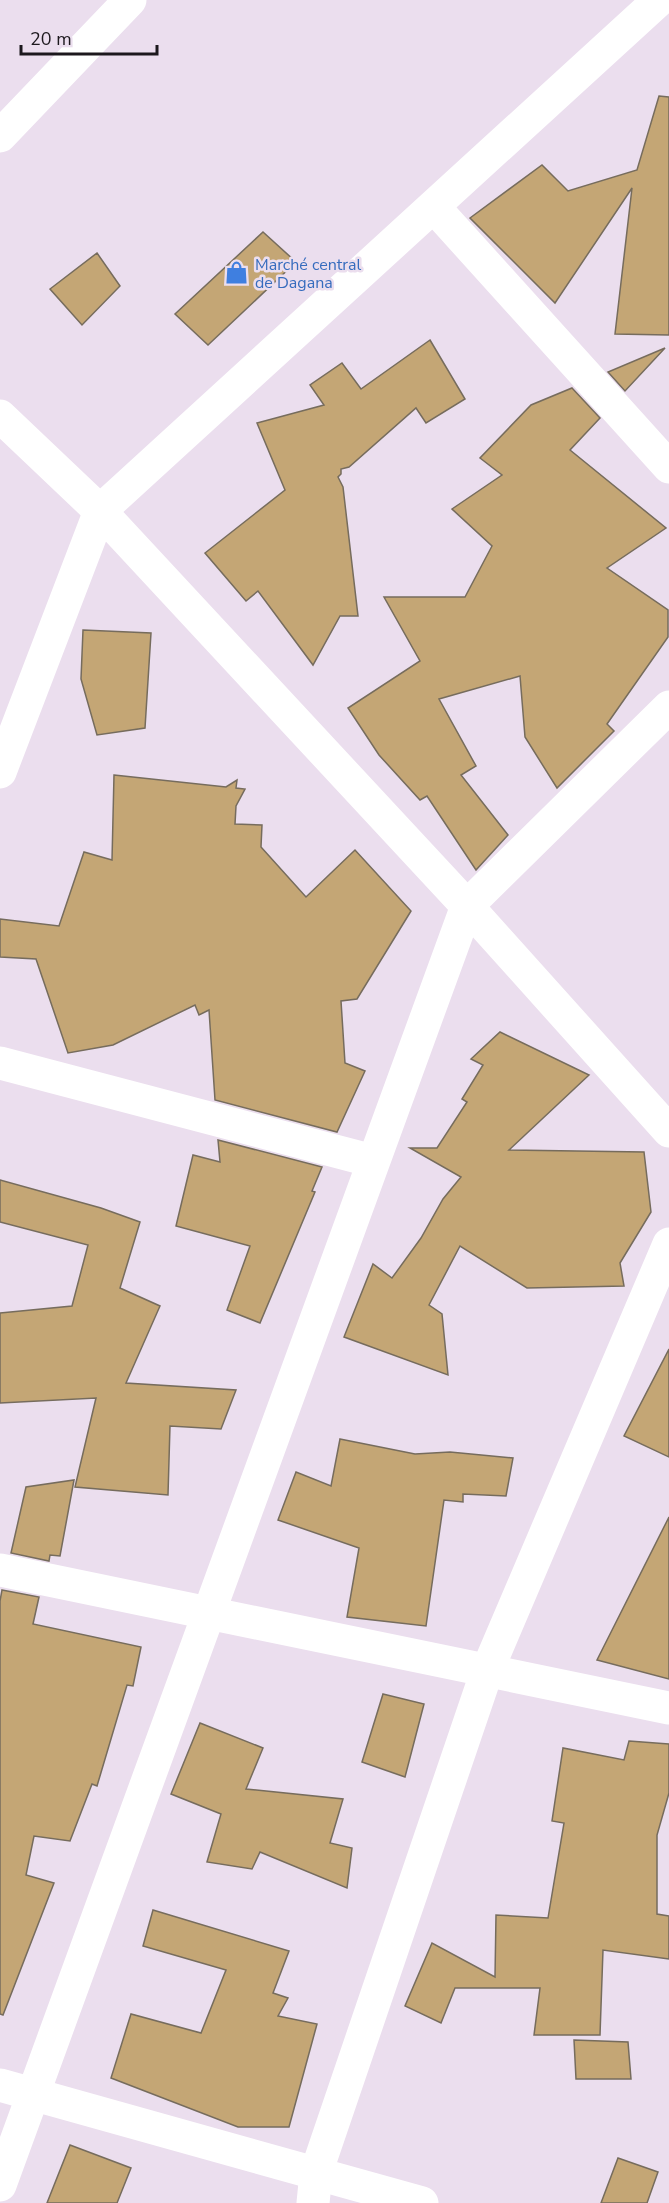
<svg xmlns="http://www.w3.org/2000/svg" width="669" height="2203" viewBox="0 0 669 2203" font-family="'Nunito Sans',sans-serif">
<rect width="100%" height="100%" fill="#ebdeee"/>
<g fill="#c4a675" stroke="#766c5d" stroke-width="1.5">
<path d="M 659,96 L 669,97 L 669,335 L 615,334 L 632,188 L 555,303 L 470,218 L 542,165 L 568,191 L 637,170 Z"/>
<path d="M 263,232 L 296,262 L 208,345 L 175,314 Z"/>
<path d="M 97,253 L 120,286 L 82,325 L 50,289 Z"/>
<path d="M 430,340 L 465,399 L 426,423 L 416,408 L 349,467 L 341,469 L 341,474 L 338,477 L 343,487 L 358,616 L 340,616 L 313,665 L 258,591 L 246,601 L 205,553 L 285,490 L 257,423 L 324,405 L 310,385 L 342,363 L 361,389 Z"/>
<path d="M 665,348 L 625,391 L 608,372 Z"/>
<path d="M 572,388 L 600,418 L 570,450 L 666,528 L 607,568 L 668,610 L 668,637 L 607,724 L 614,731 L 557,788 L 525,737 L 520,676 L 439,699 L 476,766 L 461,775 L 508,835 L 476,870 L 427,796 L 420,800 L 379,755 L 348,708 L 420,661 L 384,597 L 465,597 L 492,546 L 452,509 L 502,475 L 480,458 L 531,405 Z"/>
<path d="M 83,630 L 151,633 L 145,728 L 97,735 L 81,679 Z"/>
<path d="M 114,775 L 226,787 L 237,780 L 236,788 L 245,789 L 236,806 L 235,824 L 262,825 L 261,847 L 306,897 L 355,850 L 411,911 L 357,999 L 341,1001 L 345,1063 L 365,1071 L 337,1132 L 215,1100 L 209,1010 L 199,1015 L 195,1005 L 113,1045 L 68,1053 L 36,959 L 0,957 L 0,919 L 59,926 L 84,852 L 112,860 Z"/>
<path d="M 500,1032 L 589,1075 L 509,1150 L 644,1152 L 651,1212 L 620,1263 L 624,1286 L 527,1288 L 460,1246 L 429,1305 L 442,1314 L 448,1375 L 344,1337 L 373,1264 L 392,1278 L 421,1238 L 443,1199 L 461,1177 L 410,1148 L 437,1148 L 467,1102 L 462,1099 L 483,1065 L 471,1059 Z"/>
<path d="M 218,1140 L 322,1167 L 312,1191 L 315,1192 L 260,1323 L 227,1310 L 250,1246 L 176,1226 L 193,1155 L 220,1162 Z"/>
<path d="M 0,1180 L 101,1208 L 140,1222 L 120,1288 L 160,1306 L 126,1383 L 236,1390 L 221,1429 L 170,1426 L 168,1495 L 75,1487 L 96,1398 L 0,1403 L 0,1313 L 72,1306 L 88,1245 L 0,1222 Z"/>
<path d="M 669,1349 L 669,1457 L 624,1436 Z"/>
<path d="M 340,1439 L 415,1454 L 450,1452 L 513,1458 L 506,1496 L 463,1494 L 463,1502 L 444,1500 L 426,1626 L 347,1617 L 359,1548 L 278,1520 L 296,1472 L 331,1486 Z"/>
<path d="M 74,1480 L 60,1556 L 50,1555 L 49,1561 L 11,1553 L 26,1487 Z"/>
<path d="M 669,1517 L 669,1679 L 597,1660 Z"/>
<path d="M 2,1590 L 39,1597 L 33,1624 L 141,1647 L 133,1686 L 127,1685 L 97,1786 L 92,1784 L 70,1841 L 34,1836 L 26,1875 L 54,1883 L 3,2015 L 0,2014 L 0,1601 Z"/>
<path d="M 383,1694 L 424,1704 L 405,1777 L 362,1762 Z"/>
<path d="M 200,1723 L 263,1748 L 246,1789 L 343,1799 L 330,1843 L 352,1848 L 347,1888 L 260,1852 L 252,1869 L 207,1862 L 221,1814 L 171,1794 Z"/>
<path d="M 629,1741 L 669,1744 L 669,1793 L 657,1835 L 657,1914 L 669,1916 L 669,1959 L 603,1950 L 600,2035 L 534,2035 L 540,1988 L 455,1988 L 441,2023 L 405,2006 L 432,1943 L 495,1977 L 496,1915 L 548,1918 L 564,1823 L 552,1821 L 563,1748 L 624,1760 Z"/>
<path d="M 153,1910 L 289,1951 L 273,1993 L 288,1998 L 278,2016 L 317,2024 L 289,2127 L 238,2127 L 111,2078 L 131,2014 L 201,2033 L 226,1970 L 143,1946 Z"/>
<path d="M 574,2040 L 628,2042 L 631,2079 L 576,2079 Z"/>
<path d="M 70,2145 L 131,2168 L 117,2203 L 47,2203 Z"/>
<path d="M 618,2158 L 658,2172 L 647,2203 L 601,2203 Z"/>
</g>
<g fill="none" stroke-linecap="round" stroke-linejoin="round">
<g stroke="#fff" stroke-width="33">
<path d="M 0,136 L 130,0"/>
<path d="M 434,207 L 669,467"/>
<path d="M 0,416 L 100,511 L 467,906 L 669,1131"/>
<path d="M 0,772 L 100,511 L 659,0"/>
<path d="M 0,1063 L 373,1161"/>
<path d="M 0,1570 L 669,1708"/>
<path d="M 0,2085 L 422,2203"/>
<path d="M 0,2185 L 467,906 L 669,707"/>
<path d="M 313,2203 L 316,2173 L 487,1671 L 669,1244"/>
</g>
</g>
<defs>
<symbol id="shop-bare" viewBox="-9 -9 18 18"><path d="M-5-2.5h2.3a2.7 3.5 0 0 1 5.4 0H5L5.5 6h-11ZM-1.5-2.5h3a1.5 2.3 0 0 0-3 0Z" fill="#3f7fe0" stroke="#ebdeee" stroke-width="2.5" paint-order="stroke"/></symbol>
</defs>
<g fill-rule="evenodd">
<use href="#shop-bare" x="220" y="256" width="33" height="33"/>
</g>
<g text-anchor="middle" stroke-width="5" stroke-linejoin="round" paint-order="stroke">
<g font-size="16" fill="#366cbe" stroke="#ebdeee" text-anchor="start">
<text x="255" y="270">Marché central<tspan x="255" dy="18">de Dagana</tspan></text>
</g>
</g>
<path d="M21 45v9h136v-9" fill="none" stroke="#1c181d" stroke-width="3"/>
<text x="30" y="45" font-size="18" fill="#1c181d" stroke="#ebdeee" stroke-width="4.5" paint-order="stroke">20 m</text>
</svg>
